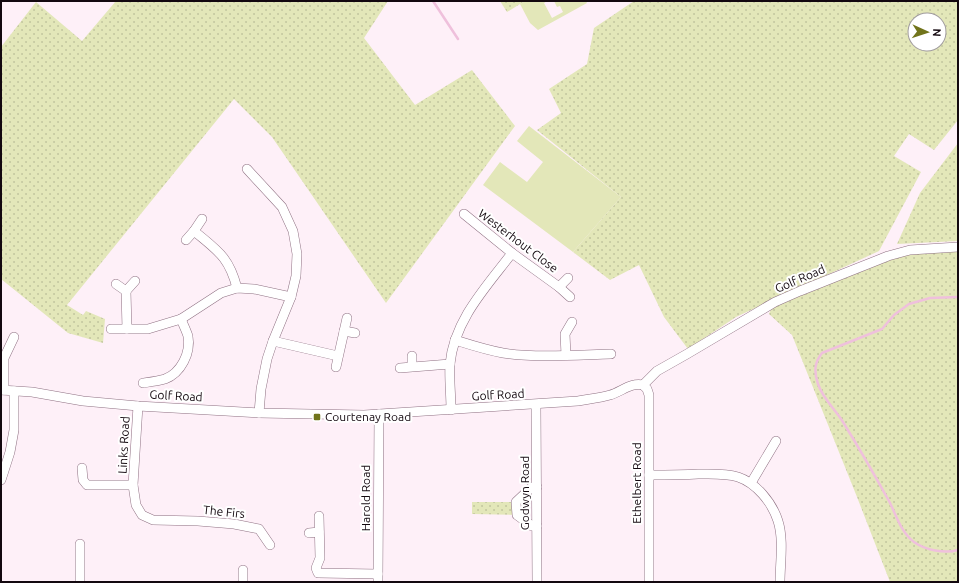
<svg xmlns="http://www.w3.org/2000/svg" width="959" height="583" viewBox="0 0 959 583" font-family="Ubuntu,sans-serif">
<defs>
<pattern id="grass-dots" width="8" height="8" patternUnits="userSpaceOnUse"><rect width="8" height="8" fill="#e3e7b9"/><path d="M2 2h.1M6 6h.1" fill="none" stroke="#c2c59e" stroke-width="1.8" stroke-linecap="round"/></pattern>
</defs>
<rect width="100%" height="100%" fill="#fef0f8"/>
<g fill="url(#grass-dots)" fill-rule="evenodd">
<path d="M 116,1 L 388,1 L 364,38 L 415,105 L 472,70 L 515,126 L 386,303 L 272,137 L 234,99 L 67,305 L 83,315 L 86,311 L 105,319 L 103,343 L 68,333 L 1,279 L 1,47 L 36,2 L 82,41 Z"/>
<path d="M 500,1 L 525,1 L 507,12 Z"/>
<path d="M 634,1 L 958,1 L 958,120 L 934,150 L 909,134 L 894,156 L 921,172 L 879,251 L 736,317 L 688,349 L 664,317 L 639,265 L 610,280 L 573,252 L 621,197 L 537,130 L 561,113 L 549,89 L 587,64 L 594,28 ZM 915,20 L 939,20 L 939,44 L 915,44 Z"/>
<path d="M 958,143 L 958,241 L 897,244 L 920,193 Z"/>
<path d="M 958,249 L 958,582 L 890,582 L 857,497 L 792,335 L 769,314 L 771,309 L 783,302 L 897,255 Z"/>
<path d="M 472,502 L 516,502 L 517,515 L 472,514 Z"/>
</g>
<g fill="#e3e7b9">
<path d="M 525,1 L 547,1 L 544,3 L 552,18 L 563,12 L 560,6 L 557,7 L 554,1 L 586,1 L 587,3 L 538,30 L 530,23 L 520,4 Z"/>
<path d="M 529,126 L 621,197 L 573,252 L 483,185 L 500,162 L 527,182 L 543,162 L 517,141 Z"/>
</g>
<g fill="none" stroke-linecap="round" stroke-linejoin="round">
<g stroke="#efc0dc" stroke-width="2.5">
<path d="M 433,1 L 458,39"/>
<path d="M 958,297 L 930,298 L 909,304 L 894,315 L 882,329 L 822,353 C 814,363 814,372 818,384 C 823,399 835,409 843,422 C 859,448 874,474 889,501 C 896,514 901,533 914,542 C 925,550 945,554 958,550"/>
</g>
<defs>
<g id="minor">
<path d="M 247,169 L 282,207 L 293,231 L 297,254 L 296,276 L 291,297 L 273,341 L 267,359 L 261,389 L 259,413"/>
<path d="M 464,214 L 512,253 L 559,287 L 570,297"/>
<path d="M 194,231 C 218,251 229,257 237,288"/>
<path d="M 186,240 L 194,231 L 202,219"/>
<path d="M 116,284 L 126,291 L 127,329"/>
<path d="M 559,287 L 568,278"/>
<path d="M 126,291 L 135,281"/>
<path d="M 111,329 L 148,329 L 181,319 L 221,293 L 237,288 L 254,289 L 291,297"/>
<path d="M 344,331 L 355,333"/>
<path d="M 455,340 C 471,345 486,350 503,353 C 537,358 576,355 611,354"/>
<path d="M 273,341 L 338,356"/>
<path d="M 566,355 L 565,334 L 572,322"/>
<path d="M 412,356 L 412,366"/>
<path d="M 336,367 L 347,318"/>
<path d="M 400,368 L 450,364"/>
<path d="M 143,383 C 150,382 158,381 165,379 C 181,373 191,353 188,336 C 186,330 183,324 181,319"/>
<path d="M 643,385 L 657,371 L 687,354 L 775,302 L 800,291 L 888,256 L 910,250 L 958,247"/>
<path d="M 643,385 L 647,389 L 649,395 L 649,582"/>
<path d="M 1,390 L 32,392 L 83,401 L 138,406 L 259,413 L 364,415 L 578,401 C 589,399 600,398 610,395 C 621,392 631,382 643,385"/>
<path d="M 4,390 L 4,358 L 14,337"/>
<path d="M 536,405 L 537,582"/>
<path d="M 138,406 L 133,485 L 136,505 L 142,515 L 153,520 L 198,521 L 234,524 L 259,529 L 270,545"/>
<path d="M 451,410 C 451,395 449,378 450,364 C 454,320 487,286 512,253"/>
<path d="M 82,468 L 83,480 L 87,485 L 133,485"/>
<path d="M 649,475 C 666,475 682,475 698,474 C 711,474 725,473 738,477 C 756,483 772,502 778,521 C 784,540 780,563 780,582"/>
<path d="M 1,480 L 10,452 L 14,430 L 14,391"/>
<path d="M 751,483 L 776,441"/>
<path d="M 319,516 L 320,558 L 316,568 L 318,573 L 378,574"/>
<path d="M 537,526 L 532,526 L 517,515 L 516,502 L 532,487 L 537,487"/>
<path d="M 309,533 L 319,532"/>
<path d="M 80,544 L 80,582"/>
<path d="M 243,570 L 243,582"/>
<path d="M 378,582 L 379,414"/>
</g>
</defs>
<use href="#minor" stroke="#8f7183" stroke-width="10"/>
<use href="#minor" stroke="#fff" stroke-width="9"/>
</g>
<rect fill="#71741b" stroke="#fff" stroke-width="1.5" x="313" y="413" width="8" height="8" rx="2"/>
<g text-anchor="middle" stroke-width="4" stroke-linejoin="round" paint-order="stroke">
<g font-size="12" fill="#13080f" stroke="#fff">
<text transform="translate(518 241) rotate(37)" y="4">Westerhout Close</text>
<text transform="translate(800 279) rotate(-23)" y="4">Golf Road</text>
<text transform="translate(498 395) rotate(-3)" y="4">Golf Road</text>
<text transform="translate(176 396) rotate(3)" y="4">Golf Road</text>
<text transform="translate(124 445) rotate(-87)" y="4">Links Road</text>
<text transform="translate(637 483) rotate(-90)" y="4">Ethelbert Road</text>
<text transform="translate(525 493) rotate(-90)" y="4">Godwyn Road</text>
<text transform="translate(366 498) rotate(-90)" y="4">Harold Road</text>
<text transform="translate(224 512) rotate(6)" y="4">The Firs</text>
</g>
<g font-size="12" fill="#13080f" stroke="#fff" text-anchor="start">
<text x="325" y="421">Courtenay Road</text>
</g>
</g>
<rect width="959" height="583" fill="none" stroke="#13080f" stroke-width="4"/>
<g transform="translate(927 32) rotate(93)"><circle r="19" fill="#ffffff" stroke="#a19c9f"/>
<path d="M0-3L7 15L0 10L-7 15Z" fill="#71741b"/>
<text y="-6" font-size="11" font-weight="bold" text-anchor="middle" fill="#13080f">N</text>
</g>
</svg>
